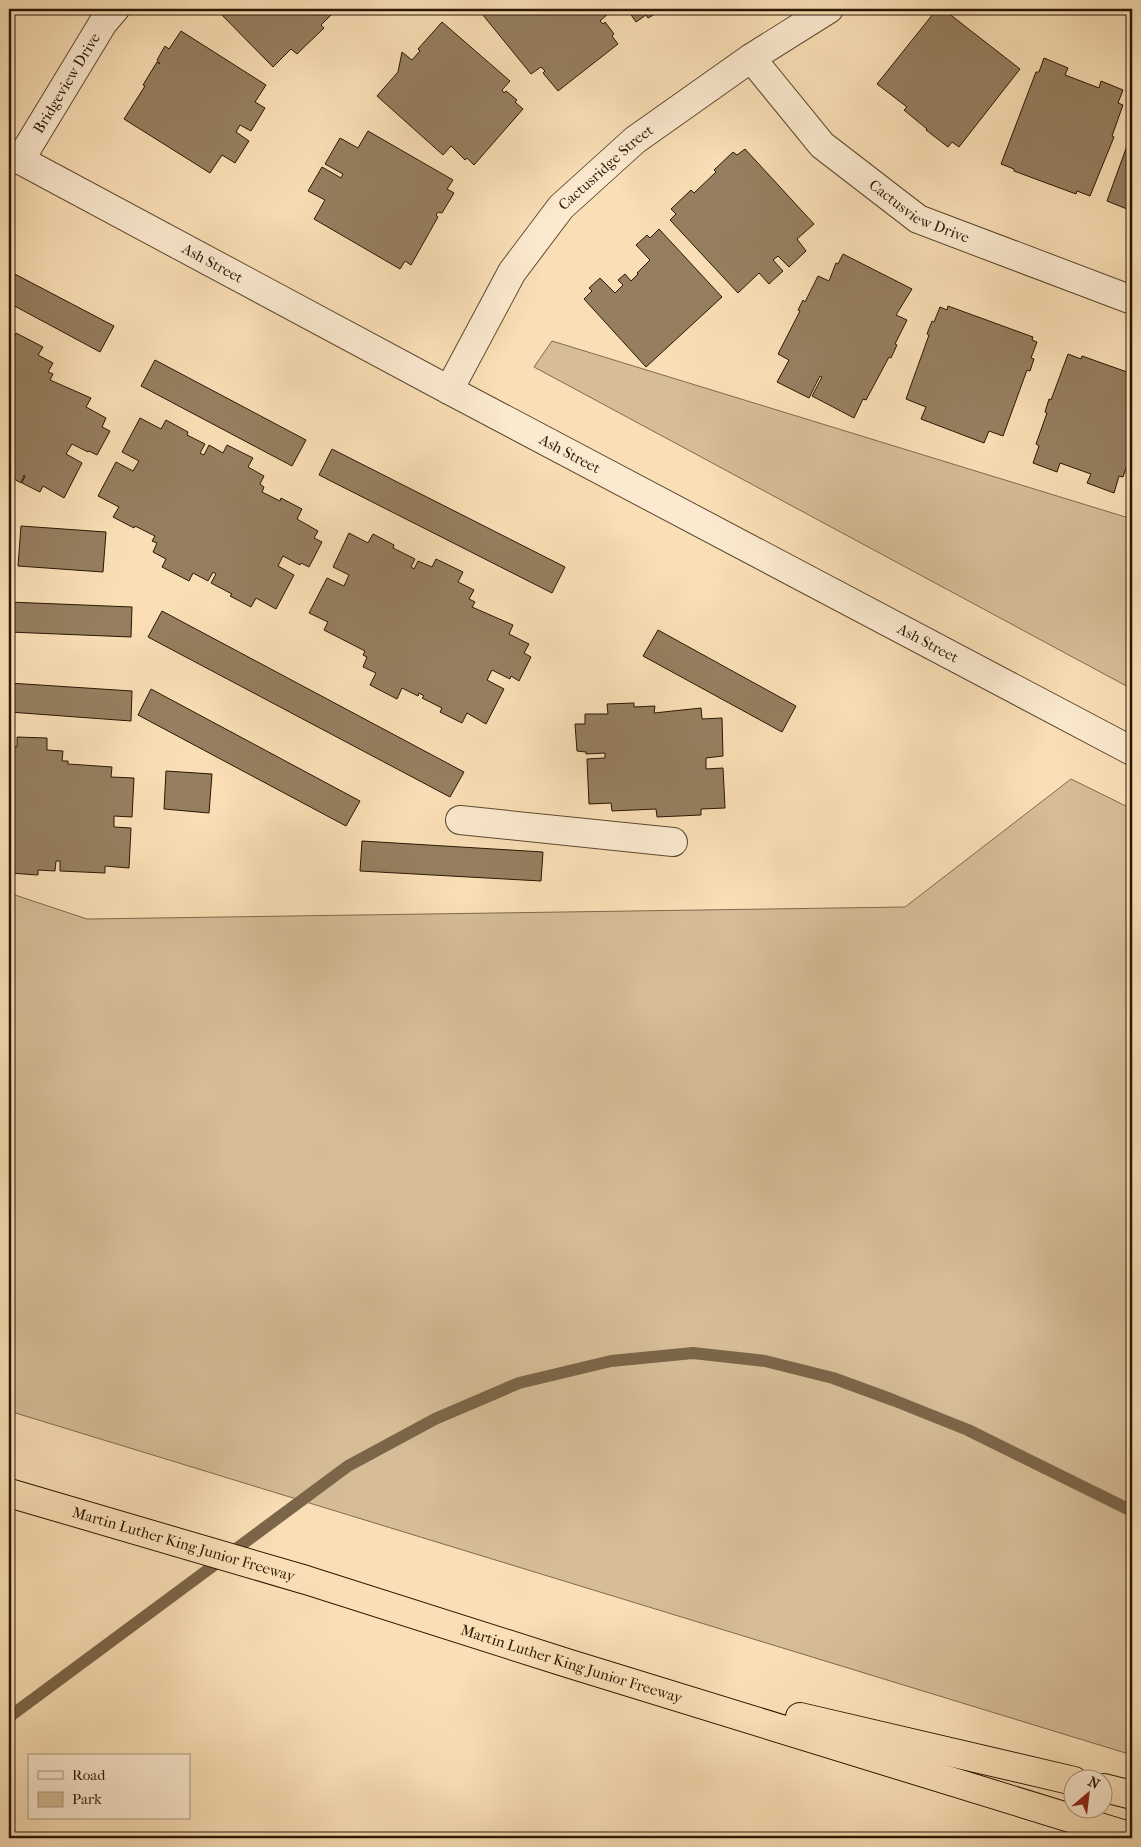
<svg xmlns="http://www.w3.org/2000/svg" width="1141" height="1847" viewBox="0 0 1141 1847" font-family="'IM FELL French Canon',serif">
<rect width="100%" height="100%" fill="#fadfb6"/>
<filter id="stains"><feTurbulence type="fractalNoise" baseFrequency=".004" numOctaves="4"/><feColorMatrix values="0 0 0 0 .2 0 0 0 0 .09 0 0 0 0 .02 0 0 0 .5 -.17"/></filter>
<radialGradient id="worn" r=".72"><stop offset=".6" stop-color="#630" stop-opacity="0"/><stop offset="1" stop-color="#630" stop-opacity=".3"/></radialGradient>
<g fill="#d6bd97" stroke="#806a4c">
<path d="M 552,341 L 1132,519 L 1132,689 L 534,367 Z"/>
<path d="M 1071,779 L 1132,809 L 1132,1755 L 9,1411 L 9,893 L 87,919 L 905,907 Z"/>
</g>
<g fill="none" stroke-linecap="round" stroke-linejoin="round">
<path stroke="#7c6649" stroke-width="12" d="M 9,1717 L 348,1466 L 435,1419 L 519,1383 L 611,1361 L 693,1353 L 765,1361 L 833,1378 L 893,1400 L 968,1430 L 1132,1511"/>
</g>
<g fill="#967f60" stroke="#291702">
<path d="M 216,9 L 337,9 L 321,25 L 324,28 L 297,54 L 291,49 L 273,67 Z"/>
<path d="M 478,9 L 606,9 L 609,13 L 600,21 L 603,24 L 605,22 L 614,34 L 612,36 L 618,44 L 558,91 L 543,73 L 545,71 L 541,67 L 531,74 Z"/>
<path d="M 627,9 L 661,9 L 662,10 L 648,18 L 646,15 L 636,22 Z"/>
<path d="M 937,9 L 943,9 L 1020,69 L 959,147 L 952,142 L 948,147 L 926,130 L 927,129 L 904,110 L 907,107 L 877,84 Z"/>
<path d="M 1123,9 L 1132,9 L 1132,17 Z"/>
<path d="M 442,22 L 510,81 L 502,90 L 504,93 L 506,91 L 517,100 L 515,102 L 523,109 L 474,165 L 467,158 L 465,160 L 451,146 L 443,155 L 377,96 L 398,72 L 402,52 L 412,60 L 420,51 L 418,49 Z"/>
<path d="M 181,31 L 266,85 L 255,102 L 265,108 L 251,131 L 240,125 L 236,132 L 249,141 L 235,163 L 222,155 L 210,173 L 124,119 L 145,86 L 143,85 L 157,62 L 160,64 L 157,60 L 165,46 L 169,49 Z"/>
<path d="M 1044,58 L 1068,68 L 1065,75 L 1099,88 L 1101,81 L 1123,90 L 1118,103 L 1123,105 L 1112,136 L 1114,137 L 1090,196 L 1077,191 L 1076,194 L 1014,171 L 1014,169 L 1001,164 L 1036,72 L 1039,72 Z"/>
<path d="M 368,131 L 453,180 L 447,189 L 454,193 L 442,213 L 438,212 L 436,215 L 438,217 L 411,265 L 405,261 L 400,269 L 314,219 L 325,200 L 308,191 L 322,167 L 341,178 L 343,174 L 325,164 L 340,138 L 358,148 Z"/>
<path d="M 1132,132 L 1132,211 L 1107,201 Z"/>
<path d="M 745,149 L 814,224 L 797,239 L 806,251 L 789,267 L 778,256 L 773,260 L 783,271 L 769,284 L 759,273 L 738,293 L 670,220 L 676,214 L 671,209 L 691,190 L 694,193 L 716,172 L 714,170 L 733,152 L 737,155 Z"/>
<path d="M 659,229 L 722,297 L 646,367 L 584,299 L 592,291 L 589,288 L 600,278 L 615,293 L 623,285 L 618,280 L 625,274 L 631,281 L 638,274 L 637,273 L 650,260 L 636,245 L 647,235 L 650,238 Z"/>
<path d="M 843,254 L 912,289 L 896,315 L 907,320 L 895,344 L 897,345 L 891,358 L 889,357 L 866,400 L 863,399 L 854,418 L 812,396 L 822,377 L 820,376 L 809,398 L 777,382 L 789,360 L 778,354 L 800,311 L 798,310 L 803,300 L 805,302 L 818,276 L 829,281 L 836,263 L 838,264 Z"/>
<path d="M 9,271 L 114,326 L 100,352 L 9,303 Z"/>
<path d="M 948,306 L 1033,337 L 1032,340 L 1037,342 L 1031,358 L 1034,359 L 1030,371 L 1027,370 L 1003,436 L 989,431 L 984,443 L 921,419 L 926,407 L 906,399 L 929,335 L 927,334 L 932,321 L 934,322 L 940,307 L 947,310 Z"/>
<path d="M 16,333 L 43,347 L 38,355 L 53,363 L 48,372 L 53,374 L 50,380 L 91,398 L 86,407 L 106,418 L 102,427 L 110,431 L 97,455 L 89,451 L 88,452 L 72,444 L 66,454 L 82,463 L 64,498 L 43,486 L 40,492 L 22,483 L 25,476 L 24,475 L 21,483 L 9,476 L 9,340 L 12,341 Z"/>
<path d="M 1068,354 L 1081,359 L 1082,356 L 1127,372 L 1126,375 L 1132,377 L 1132,450 L 1123,477 L 1119,476 L 1114,493 L 1087,483 L 1091,474 L 1060,463 L 1057,472 L 1033,463 L 1039,446 L 1036,444 L 1047,413 L 1045,412 L 1049,399 L 1051,400 Z"/>
<path d="M 155,360 L 306,440 L 292,466 L 141,386 Z"/>
<path d="M 140,418 L 161,429 L 166,420 L 188,432 L 187,435 L 205,444 L 200,453 L 204,455 L 209,445 L 223,453 L 227,445 L 253,458 L 248,467 L 264,476 L 260,484 L 264,487 L 262,492 L 280,501 L 281,498 L 302,509 L 297,519 L 318,531 L 314,538 L 322,542 L 309,567 L 301,563 L 300,565 L 283,556 L 278,566 L 294,575 L 276,609 L 256,598 L 251,607 L 230,596 L 232,594 L 211,583 L 216,574 L 213,572 L 208,581 L 193,573 L 189,581 L 162,567 L 166,559 L 153,552 L 157,543 L 152,541 L 155,536 L 135,526 L 134,528 L 113,517 L 119,507 L 98,496 L 116,462 L 133,471 L 139,461 L 122,452 Z"/>
<path d="M 332,449 L 565,567 L 552,593 L 319,475 Z"/>
<path d="M 21,526 L 106,532 L 103,572 L 18,566 Z"/>
<path d="M 349,533 L 368,543 L 373,534 L 394,545 L 393,548 L 415,559 L 411,567 L 414,569 L 418,561 L 432,567 L 436,559 L 463,572 L 458,582 L 474,590 L 469,599 L 475,602 L 472,607 L 513,625 L 509,634 L 529,644 L 524,653 L 531,657 L 519,681 L 511,676 L 510,679 L 492,670 L 487,680 L 504,689 L 486,724 L 467,713 L 462,723 L 440,712 L 442,708 L 422,698 L 424,696 L 419,693 L 418,696 L 402,688 L 397,699 L 370,685 L 376,673 L 363,667 L 367,657 L 363,655 L 365,651 L 324,630 L 328,622 L 309,613 L 327,578 L 344,586 L 349,575 L 333,567 Z"/>
<path d="M 9,602 L 132,607 L 131,637 L 9,632 Z"/>
<path d="M 162,611 L 464,772 L 450,797 L 148,637 Z"/>
<path d="M 658,630 L 796,706 L 782,732 L 643,656 Z"/>
<path d="M 9,683 L 132,691 L 131,721 L 9,712 Z"/>
<path d="M 151,689 L 360,801 L 346,826 L 138,715 Z"/>
<path d="M 634,703 L 634,707 L 655,706 L 654,713 L 701,708 L 702,719 L 722,718 L 723,756 L 706,758 L 706,769 L 723,768 L 725,808 L 701,809 L 701,815 L 657,817 L 656,809 L 612,811 L 611,803 L 589,804 L 587,759 L 605,758 L 605,753 L 586,754 L 586,752 L 577,751 L 575,724 L 585,724 L 585,714 L 608,714 L 607,704 Z"/>
<path d="M 17,737 L 47,738 L 47,750 L 63,751 L 62,761 L 68,761 L 68,764 L 112,767 L 111,777 L 134,778 L 132,817 L 114,816 L 114,827 L 131,828 L 129,868 L 105,866 L 105,873 L 60,871 L 60,861 L 56,861 L 55,871 L 38,870 L 38,875 L 9,873 L 9,746 L 17,747 Z"/>
<path d="M 166,771 L 212,774 L 209,813 L 164,809 Z"/>
<path d="M 362,841 L 543,852 L 541,881 L 360,871 Z"/>
</g>
<g fill="none" stroke-linecap="round" stroke-linejoin="round">
<defs>
<g id="minor">
<path id="s1" d="M 751,58 L 822,145 L 918,219 L 1132,300"/>
<path id="s2" d="M 9,154 L 449,390 L 1132,751"/>
<path id="s3" d="M 20,160 L 103,23 L 115,9"/>
<path id="s4" d="M 449,390 L 512,272 L 561,207 L 635,140 L 751,58 L 829,9"/>
<path d="M 460,820 L 673,842"/>
</g>
<g id="highway">
<path id="s5" d="M 9,1493 L 306,1580 L 567,1663 L 1132,1837"/>
<path d="M 800,1717 L 1074,1781"/>
<path d="M 1104,1788 L 1132,1795"/>
</g>
</defs>
<use href="#minor" stroke="#5d492f" stroke-width="30"/>
<use href="#highway" stroke="#291702" stroke-width="30"/>
<use href="#minor" stroke="#fcead0" stroke-width="28"/>
<use href="#highway" stroke="#fadfb6" stroke-width="28"/>
</g>
<g text-anchor="middle" stroke-width="5" stroke-linejoin="round" paint-order="stroke">
<g font-size="15" fill="#291702" stroke="#fcead0">
<text dy="5" stroke="none"><textPath href="#s3" startOffset="90">Bridgeview Drive</textPath></text>
<text dy="5" stroke="none"><textPath href="#s4" startOffset="275">Cactusridge Street</textPath></text>
<text dy="5" stroke="none"><textPath href="#s1" startOffset="231">Cactusview Drive</textPath></text>
<text dy="5" stroke="none"><textPath href="#s2" startOffset="231">Ash Street</textPath></text>
<text dy="5" stroke="none"><textPath href="#s2" startOffset="636">Ash Street</textPath></text>
<text dy="5" stroke="none"><textPath href="#s2" startOffset="1041">Ash Street</textPath></text>
<text dy="5" stroke="none"><textPath href="#s5" startOffset="182">Martin Luther King Junior Freeway</textPath></text>
<text dy="5" stroke="none"><textPath href="#s5" startOffset="588">Martin Luther King Junior Freeway</textPath></text>
</g>
</g>
<rect width="1141" height="1847" fill="none" stroke="#fadfb6" stroke-width="30"/>
<rect x="10" y="10" width="1121" height="1827" fill="none" stroke="#291702" stroke-width="2.5"/>
<rect x="15" y="15" width="1111" height="1817" fill="none" stroke="#291702"/>
<rect x="28" y="1754" width="162" height="65" fill="#fcead0" stroke="#a8967e"/>
<rect x="38" y="1771" width="25" height="8" fill="#fcead0" stroke="#a8967e"/>
<text x="72" y="1780" font-size="15" fill="#291702">Road</text>
<rect x="38" y="1792" width="25" height="15" fill="#d6bd97" stroke="#a8967e"/>
<text x="72" y="1804" font-size="15" fill="#291702">Park</text>
<g transform="translate(1088 1794) rotate(28)"><circle r="24" fill="#fcead0" stroke="#a8967e"/>
<path d="M0-4L9 19L0 12L-9 19Z" fill="#8f2418"/>
<text y="-8" font-size="14" font-weight="bold" text-anchor="middle" fill="#291702">N</text>
</g>
<rect width="100%" height="100%" filter="url(#stains)"/>
<rect width="100%" height="100%" fill="url(#worn)"/>
</svg>
